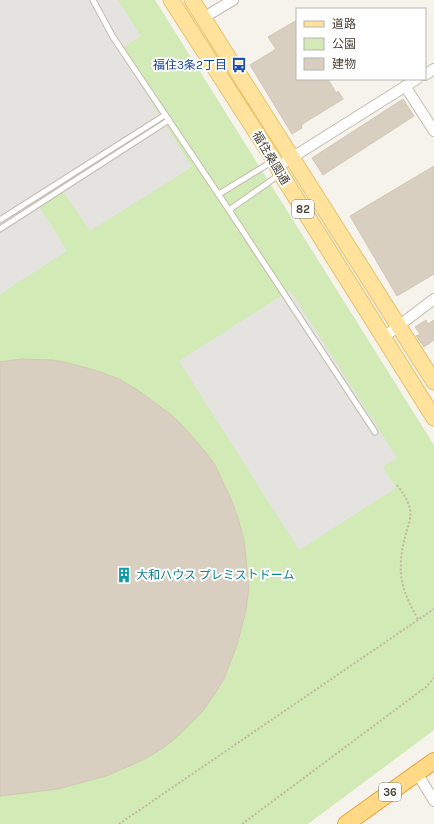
<svg xmlns="http://www.w3.org/2000/svg" width="434" height="824" viewBox="0 0 434 824" font-family="Karla,'Noto Sans JP',sans-serif">
<rect width="100%" height="100%" fill="#f6f3ec"/>
<path fill="#d2eab5" d="M 0,0 L 155,0 L 434,445 L 434,730 L 308,824 L 0,824 Z"/>
<g fill="#e5e3e0">
<path d="M 0,0 L 118,0 L 141,36 L 119,50 L 192,167 L 90,231 L 63,192 L 39,206 L 67,251 L 0,294 Z"/>
<path d="M 290,290 L 397,458 L 383,467 L 396,488 L 299,550 L 179,361 Z"/>
</g>
<g fill="#d8cfc1" stroke="#d3c7b4">
<path d="M 297,20 L 297,79 L 328,79 L 336,93 L 338,91 L 343,99 L 301,125 L 302,128 L 292,134 L 250,65 L 276,49 L 268,37 Z"/>
<path d="M 403,99 L 414,116 L 323,175 L 312,158 Z"/>
<path d="M 434,166 L 434,274 L 397,296 L 350,216 Z"/>
<path d="M 426,320 L 428,324 L 434,320 L 434,340 L 424,347 L 416,336 L 420,334 L 415,327 Z"/>
<path d="M 21,359 L 53,360 L 69,363 L 101,372 L 119,379 L 136,389 L 169,413 L 181,424 L 204,450 L 215,465 L 231,499 L 238,518 L 244,541 L 249,587 L 246,610 L 237,645 L 224,679 L 214,695 L 202,712 L 178,736 L 163,748 L 143,760 L 106,776 L 58,789 L 0,796 L 0,362 Z"/>
</g>
<g fill="none" stroke-linecap="round" stroke-linejoin="round">
<defs>
<g id="service">
<path d="M 93,0 L 113,37 L 229,210 L 375,432"/>
<path d="M 219,194 L 273,161"/>
<path d="M 229,210 L 279,175"/>
<path d="M 0,220 L 165,115"/>
<path d="M 0,229 L 169,120"/>
</g>
<g id="minor">
<path d="M 203,18 L 233,0"/>
<path d="M 425,75 L 434,69"/>
<path d="M 405,86 L 434,131"/>
<path d="M 277,167 L 417,79"/>
<path d="M 384,337 L 434,299"/>
<path d="M 417,773 L 434,801"/>
</g>
<g id="primary">
<path d="M 171,0 L 274,160 L 281,174 L 434,418"/>
<path d="M 192,0 L 434,382"/>
</g>
<path id="trunk" d="M 346,824 L 434,761"/>
</defs>
<use href="#service" stroke="#c2bbae" stroke-width="7"/>
<use href="#minor" stroke="#c2bbae" stroke-width="12"/>
<use href="#primary" stroke="#e6c16a" stroke-width="17"/>
<use href="#trunk" stroke="#e0a43c" stroke-width="18"/>
<g stroke="#c4b79f" stroke-width="2" stroke-dasharray="2 2" stroke-linecap="butt">
<path d="M 397,485 C 403,493 408,500 410,509 C 412,519 407,528 405,537 C 402,548 400,561 401,573 C 402,590 410,605 418,619"/>
<path d="M 119,824 L 434,609"/>
<path d="M 242,824 L 426,687 L 434,678"/>
</g>
<use href="#service" stroke="#fff" stroke-width="5"/>
<use href="#minor" stroke="#fff" stroke-width="10"/>
<use href="#primary" stroke="#ffe39c" stroke-width="15"/>
<use href="#trunk" stroke="#ffd985" stroke-width="16"/>
</g>
<defs>
<symbol id="bus-bare" viewBox="-9 -9 18 18"><path d="M-5-6H5V4H4V6H2V4H-2V6H-4V4H-5ZM-3.5-4V0h7V-4ZM-3.5 1.2v1.5H-2V1.2ZM2 1.2v1.5H3.5V1.2Z" fill="#1a4fb4" stroke="#fff" stroke-width="2.5" paint-order="stroke"/></symbol>
<symbol id="building-bare" viewBox="-9 -9 18 18"><path d="M-4-6H4V6H1V3H-1V6H-4ZM-2.5-4.3h1.7v1.8h-1.7ZM.8-4.3h1.7v1.8H.8ZM-2.5-1h1.7V.8h-1.7ZM.8-1h1.7V.8H.8Z" fill="#0f9aa8" stroke="#fff" stroke-width="2.5" paint-order="stroke"/></symbol>
</defs>
<g fill-rule="evenodd">
<use href="#bus-bare" x="228" y="54" width="22" height="22"/>
<use href="#building-bare" x="113" y="564" width="22" height="22"/>
</g>
<g text-anchor="middle" stroke-width="4" stroke-linejoin="round" paint-order="stroke">
<g fill="#fff" stroke="#817c74" stroke-width="1">
<rect x="292" y="200" width="22" height="18" rx="3"/>
<rect x="379" y="783" width="22" height="18" rx="3"/>
</g>
<g font-size="11" font-weight="bold" fill="#4b4439">
<text x="303" y="213">82</text>
<text x="390" y="796">36</text>
</g>
<g font-size="12" fill="#164399" stroke="#fff" text-anchor="end">
<text x="227" y="69">福住3条2丁目</text>
</g>
<g font-size="12" fill="#4b4439" stroke="#fff">
<text transform="translate(271 158) rotate(59)" y="4">福住桑園通</text>
</g>
<g font-size="12" fill="#0d838f" stroke="#fff" text-anchor="start">
<text x="136" y="579">大和ハウス プレミストドーム</text>
</g>
</g>
<rect x="296" y="8" width="130" height="72" fill="#ffffff" stroke="#b7b4b0"/>
<rect x="304" y="21" width="20" height="6" fill="#ffe39c" stroke="#b7b4b0"/>
<text x="332" y="28" font-size="12" fill="#4b4439">道路</text>
<rect x="304" y="38" width="20" height="12" fill="#d2eab5" stroke="#b7b4b0"/>
<text x="332" y="48" font-size="12" fill="#4b4439">公園</text>
<rect x="304" y="58" width="20" height="12" fill="#d8cfc1" stroke="#b7b4b0"/>
<text x="332" y="68" font-size="12" fill="#4b4439">建物</text>
</svg>
